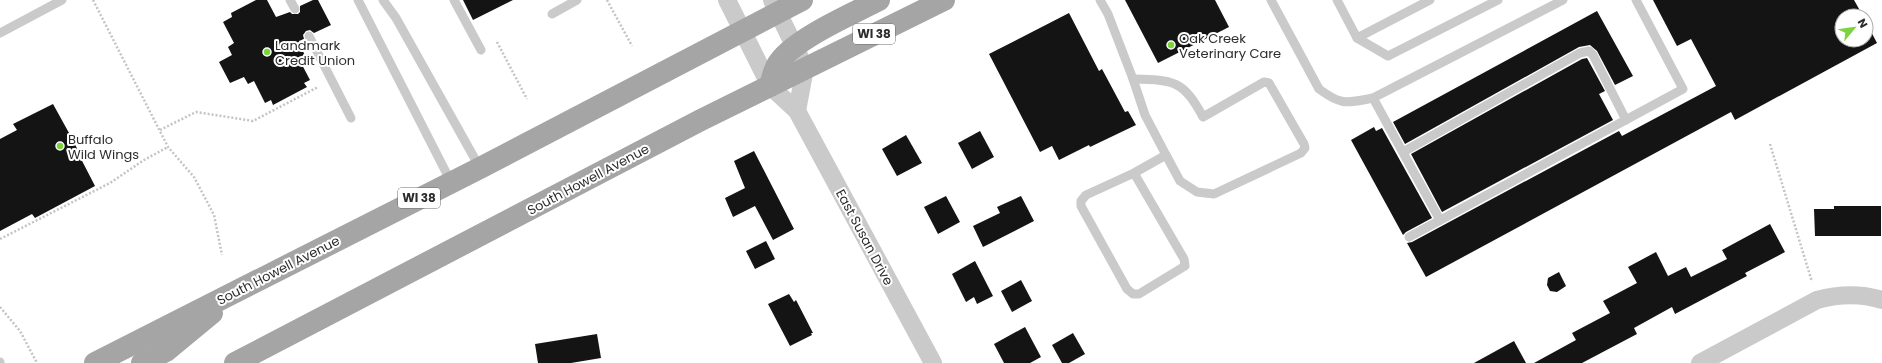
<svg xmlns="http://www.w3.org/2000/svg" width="1882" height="363" viewBox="0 0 1882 363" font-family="Poppins,sans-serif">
<rect width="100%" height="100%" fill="#fff"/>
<g fill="#141414">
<path d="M 256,0 L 267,0 L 276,17 L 290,12 L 292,14 L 298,14 L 300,12 L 300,6 L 313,0 L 318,0 L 331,25 L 314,33 L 310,30 L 306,31 L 303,35 L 304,39 L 299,41 L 305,56 L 299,59 L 310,80 L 304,83 L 307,87 L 273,105 L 271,100 L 265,103 L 254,81 L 248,84 L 244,77 L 230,83 L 219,62 L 232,55 L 228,47 L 234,43 L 223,22 L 232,17 L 231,13 Z"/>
<path d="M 463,0 L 513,0 L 473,20 Z"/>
<path d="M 1125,0 L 1215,0 L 1229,27 L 1158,63 Z"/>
<path d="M 1653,0 L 1854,0 L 1863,16 L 1842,16 L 1842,40 L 1866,40 L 1866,22 L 1877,43 L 1735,120 L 1731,112 L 1426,277 L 1407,243 L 1412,242 L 1619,131 L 1622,136 L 1716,86 L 1691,39 L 1677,46 Z"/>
<path d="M 1597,11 L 1633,76 L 1615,85 L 1597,51 L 1590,45 L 1579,47 L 1405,144 L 1393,122 Z"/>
<path d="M 1069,13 L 1099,71 L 1102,69 L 1125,112 L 1128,111 L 1136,125 L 1090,147 L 1089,145 L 1059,160 L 1052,146 L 1040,152 L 989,54 Z"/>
<path d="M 1587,58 L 1605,91 L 1599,94 L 1613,120 L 1442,212 L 1411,154 L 1582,59 Z"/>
<path d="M 53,104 L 74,142 L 79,153 L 78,153 L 95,186 L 35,218 L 32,214 L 0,231 L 0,139 L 17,130 L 13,124 Z"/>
<path d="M 1374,127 L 1376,131 L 1382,128 L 1432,218 L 1406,232 L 1403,235 L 1351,140 Z"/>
<path d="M 980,131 L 994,157 L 972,169 L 958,143 Z"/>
<path d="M 906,135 L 922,163 L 897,176 L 882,149 Z"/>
<path d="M 754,151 L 794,229 L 773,240 L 755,206 L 733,217 L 725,198 L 745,188 L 734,161 Z"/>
<path d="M 946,196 L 960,222 L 938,234 L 924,207 Z"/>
<path d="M 1021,196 L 1034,221 L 983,247 L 973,226 L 1000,213 L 997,207 Z"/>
<path d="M 1834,206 L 1881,206 L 1881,236 L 1815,236 L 1814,209 L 1834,209 Z"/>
<path d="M 1770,224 L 1785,252 L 1745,273 L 1747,276 L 1675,314 L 1672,307 L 1634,328 L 1637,334 L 1582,363 L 1534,363 L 1576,340 L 1572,333 L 1610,313 L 1603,301 L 1637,283 L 1628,267 L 1656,252 L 1668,276 L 1686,267 L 1691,277 L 1727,259 L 1722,250 Z"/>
<path d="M 766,241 L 775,259 L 755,269 L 746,251 Z"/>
<path d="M 975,261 L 993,296 L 977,304 L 974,297 L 966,302 L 952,274 Z"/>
<path d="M 1559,272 L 1566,286 L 1557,292 L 1550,291 L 1547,285 L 1548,278 Z"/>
<path d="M 1021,280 L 1032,301 L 1012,312 L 1001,291 Z"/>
<path d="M 789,294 L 794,302 L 796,300 L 813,333 L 811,333 L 812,335 L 790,346 L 768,304 Z"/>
<path d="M 1025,327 L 1041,357 L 1030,363 L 1004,363 L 994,344 Z"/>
<path d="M 1073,333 L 1085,354 L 1069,363 L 1062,363 L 1052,345 Z"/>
<path d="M 597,334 L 601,358 L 571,363 L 538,363 L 535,344 Z"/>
<path d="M 1514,341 L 1526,363 L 1474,363 Z"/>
</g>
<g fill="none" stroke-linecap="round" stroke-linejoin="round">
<g stroke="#c4c4c4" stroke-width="2.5" stroke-dasharray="2 2" stroke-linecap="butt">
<path d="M 93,0 L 168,147 L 194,177 L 214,215 L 222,255"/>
<path d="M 607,0 L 632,46"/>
<path d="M 497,42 L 527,99"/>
<path d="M 160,130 L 196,112 L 253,121 L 318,87"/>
<path d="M 1770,144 L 1812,282"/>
<path d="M 0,239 L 110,183 L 144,160 L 168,147"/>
<path d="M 0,307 L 20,331 L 37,363"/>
</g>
<g stroke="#cacaca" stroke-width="9">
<path d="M 290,0 L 295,9"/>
<path d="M 358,0 L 451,182"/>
<path d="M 383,0 L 396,18 L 480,168"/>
<path d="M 454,0 L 481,50"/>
<path d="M 1100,0 L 1108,14 L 1133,79 L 1145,115 L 1166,155 L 1134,173 L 1086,195 L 1081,201 L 1081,206 L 1127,289 L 1133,294 L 1139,294 L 1185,266 L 1184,259 L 1134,173"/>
<path d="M 1271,0 L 1319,89 C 1342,106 1347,103 1373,98 L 1563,0"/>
<path d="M 1337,0 L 1357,38 L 1388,56 L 1498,0"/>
<path d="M 552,14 L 577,0"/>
<path d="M 0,33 L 62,0"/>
<path d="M 309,36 L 351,118"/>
<path d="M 1357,38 L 1430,0"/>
<path d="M 1133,79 C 1174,80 1183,80 1203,117 L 1264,82 L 1269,83 L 1304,144 L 1305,148 L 1301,153 L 1214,194 L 1197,192 L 1180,181 L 1166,155"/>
<path d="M 1373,98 L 1440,220"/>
<path d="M 1403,152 L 1580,53 L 1589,51 L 1593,55 L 1626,120"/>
<path d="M 1409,237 L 1683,89 L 1636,0"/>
<path d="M 0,362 L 0,363"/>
</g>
<g stroke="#cacaca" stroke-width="18">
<path d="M 727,0 L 770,86 L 797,111 L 933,363"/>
<path d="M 772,0 L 805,68 L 797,111"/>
<path d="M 1700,363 L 1817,300 C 1839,294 1860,293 1882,300"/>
</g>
<g stroke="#a5a5a5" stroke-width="22">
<path d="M 770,86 C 772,79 774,68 779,62 C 796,38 852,14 879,0"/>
<path d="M 95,363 L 480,168 L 802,0"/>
<path d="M 142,363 L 166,351 L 212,313"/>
<path d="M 235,363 L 701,120 L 944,0"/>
</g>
</g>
<g fill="#7bd43e" stroke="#fff" stroke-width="1.5">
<circle cx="1171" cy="45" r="4"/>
<circle cx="267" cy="52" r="4"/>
<circle cx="60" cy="146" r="4"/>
</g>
<g text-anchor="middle" stroke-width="4" stroke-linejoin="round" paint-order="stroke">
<g fill="#fff" stroke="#6c6c6c" stroke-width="1">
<rect x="853" y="24" width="42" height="20" rx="3"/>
<rect x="398" y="188" width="42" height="20" rx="3"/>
</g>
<g font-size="12" font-weight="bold" fill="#2d2d2d">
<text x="874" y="38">WI 38</text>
<text x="419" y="202">WI 38</text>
</g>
<g font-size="13" fill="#2d2d2d" stroke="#fff" text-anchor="start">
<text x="1179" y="43">Oak Creek<tspan x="1179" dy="15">Veterinary Care</tspan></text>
<text x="275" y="50">Landmark<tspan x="275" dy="15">Credit Union</tspan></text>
<text x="68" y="144">Buffalo<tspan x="68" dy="15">Wild Wings</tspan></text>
</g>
<g font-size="13" fill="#2d2d2d" stroke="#fff">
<text transform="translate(588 179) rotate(-28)" y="5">South Howell Avenue</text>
<text transform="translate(865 237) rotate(62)" y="5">East Susan Drive</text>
<text transform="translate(278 270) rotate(-27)" y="5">South Howell Avenue</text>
</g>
</g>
<g transform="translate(1854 28) rotate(61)"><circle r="19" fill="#ffffff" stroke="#ababab"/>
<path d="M0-3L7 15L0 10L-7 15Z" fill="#7bd43e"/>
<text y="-6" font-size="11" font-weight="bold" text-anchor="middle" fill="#2d2d2d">N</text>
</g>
</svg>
